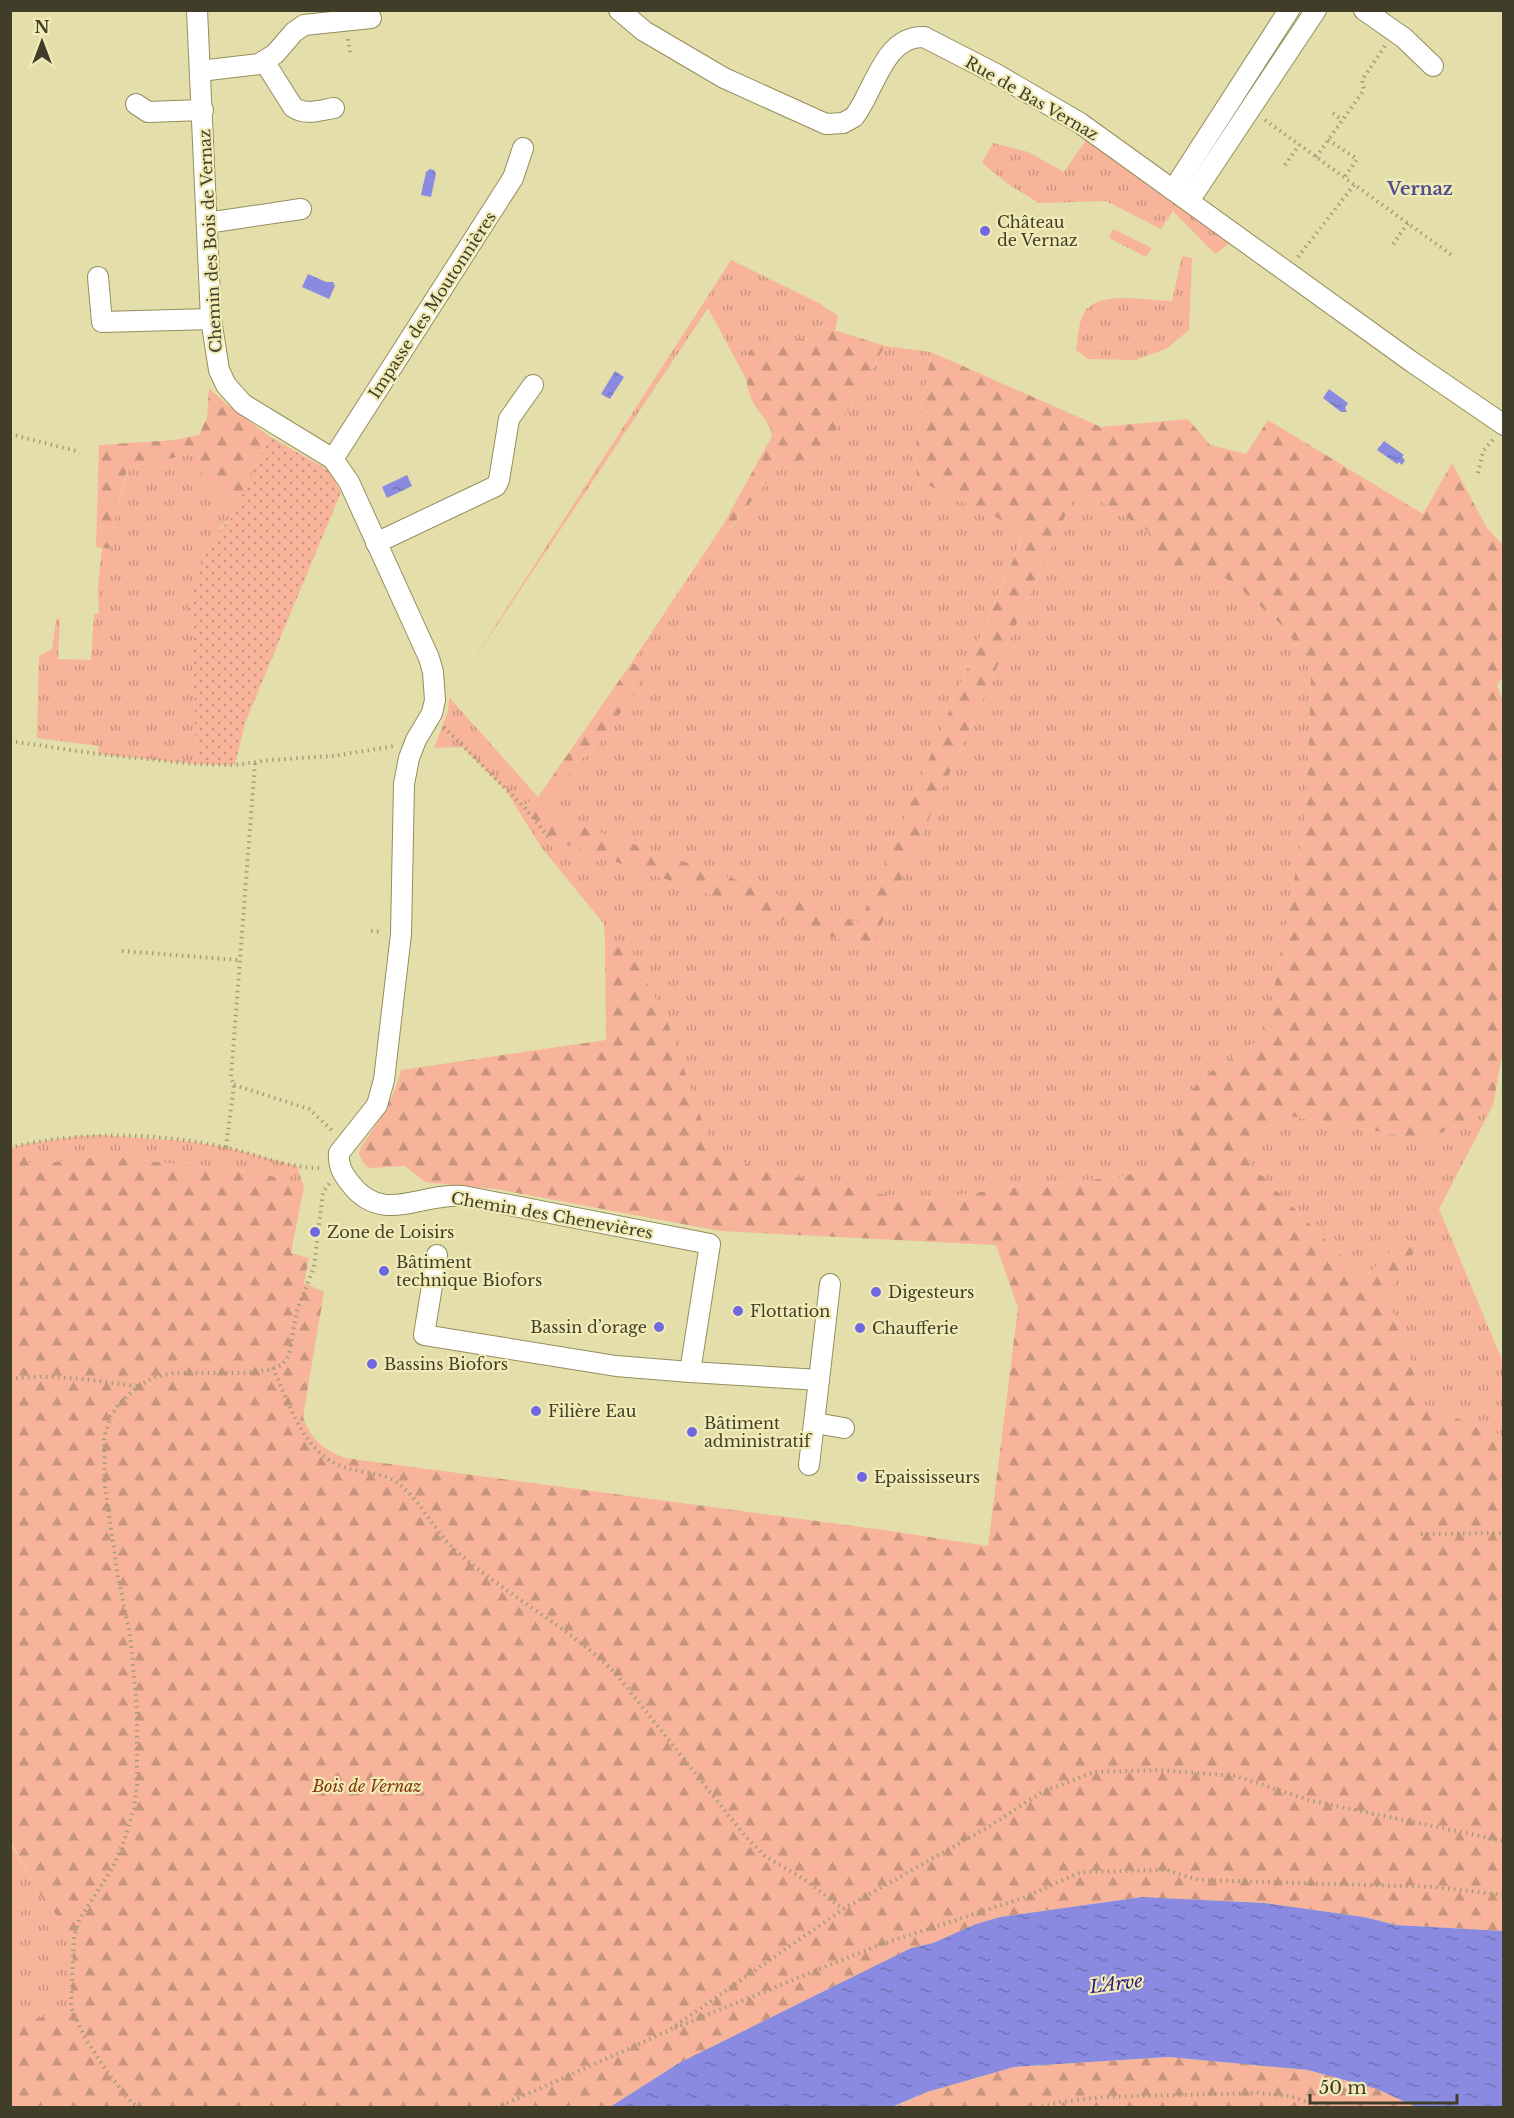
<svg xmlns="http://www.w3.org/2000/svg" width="1514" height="2118" viewBox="0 0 1514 2118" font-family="'Libre Baskerville',serif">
<defs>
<pattern id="grass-tufts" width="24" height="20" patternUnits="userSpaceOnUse" patternTransform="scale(1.5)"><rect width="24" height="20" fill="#f7b49a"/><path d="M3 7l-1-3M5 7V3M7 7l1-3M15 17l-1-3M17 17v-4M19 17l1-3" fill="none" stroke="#c9947e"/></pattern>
<pattern id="forest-firs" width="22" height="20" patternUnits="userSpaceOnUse" patternTransform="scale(1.5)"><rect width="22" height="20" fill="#f7b49a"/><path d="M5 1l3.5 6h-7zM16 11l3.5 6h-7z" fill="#c9947e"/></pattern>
<pattern id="garden-dots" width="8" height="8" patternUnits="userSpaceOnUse" patternTransform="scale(1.5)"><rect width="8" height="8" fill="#f7b49a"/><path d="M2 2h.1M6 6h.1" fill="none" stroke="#c9947e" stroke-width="1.8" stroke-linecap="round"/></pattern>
<pattern id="water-ripples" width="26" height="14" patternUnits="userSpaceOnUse" patternTransform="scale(1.5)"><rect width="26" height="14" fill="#8a8be0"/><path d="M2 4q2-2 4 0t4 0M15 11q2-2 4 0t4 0" fill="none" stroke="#7273b6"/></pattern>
</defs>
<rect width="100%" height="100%" fill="#e4deaa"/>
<g fill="url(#grass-tufts)">
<path d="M 1086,140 L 1230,243 L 1215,254 L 1173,211 L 1161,229 L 1106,201 L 1039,203 L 1008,184 L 982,163 L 993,143 L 1028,152 L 1064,172 Z"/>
<path d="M 1113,229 L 1152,248 L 1146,257 L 1109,238 Z"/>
<path d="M 1182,256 L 1192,258 L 1189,330 L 1166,349 L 1135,360 L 1088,359 L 1076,350 C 1078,339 1078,323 1084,313 C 1098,289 1148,301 1172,301 Z"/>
<path d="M 731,260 L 819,303 L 838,316 L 835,330 L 818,325 L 811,338 L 776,341 L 746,363 L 746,379 L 708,308 L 465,673 Z"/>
<path d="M 885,346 L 931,352 L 915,451 L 917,480 L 1025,530 L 860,924 L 547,814 L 546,803 L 581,759 L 598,745 L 641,669 L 632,662 L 723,525 L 730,529 L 776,470 L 825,449 Z"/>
<path d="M 198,453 C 199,484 215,488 238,504 L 236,513 L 220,528 L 187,610 L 194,612 L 193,646 L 196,764 L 98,754 L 99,746 L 37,738 L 39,656 L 52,649 L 56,619 L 60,619 L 58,659 L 91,660 L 94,614 L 99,614 L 98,587 L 102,548 L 111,549 L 115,518 L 128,468 L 135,465 Z"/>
<path d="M 1078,487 L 1148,531 L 1152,552 L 1177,573 L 1215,571 L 1242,590 L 1285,628 L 1300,651 L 1311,672 L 1306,816 L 1265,1036 L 1206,1075 L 1192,1090 L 1174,1144 L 1158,1167 L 1119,1177 L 1024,1186 L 938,1198 L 886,1195 L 764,1170 L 712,1152 L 668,1023 L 626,941 L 605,941 L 604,924 L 541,847 L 505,789 L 462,747 L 434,748 L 448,711 L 449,697 L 538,797 L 524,806 L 870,950 Z"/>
<path d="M 1493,1105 L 1439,1209 L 1503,1362 L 1503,1436 L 1425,1406 L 1387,1295 L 1418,1246 L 1404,1238 L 1364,1278 L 1251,1165 L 1244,1148 L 1255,1133 L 1289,1116 L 1428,1140 Z"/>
<path d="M 100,1135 L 185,1141 L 226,1147 L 297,1166 L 304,1186 L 265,1174 L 104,1156 L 30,1165 L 24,1144 L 81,1136 Z"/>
<path d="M 10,1842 L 40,1895 L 74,1937 L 71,2007 L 11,2028 Z"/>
</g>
<g fill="url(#forest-firs)">
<path d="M 818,325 L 885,346 L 825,449 L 776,471 L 729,529 L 723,525 L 772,436 C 769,418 758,415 752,400 C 745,385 740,352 759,343 C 769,339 798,340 811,338 Z"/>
<path d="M 931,352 L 1101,427 L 1188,419 L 1210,445 L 1246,454 L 1268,420 L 1423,514 L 1452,463 L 1487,528 L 1503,545 L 1504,674 L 1497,686 L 1504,703 L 1504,1046 L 1493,1105 L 1428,1140 L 1289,1116 L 1255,1133 L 1244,1148 L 1251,1165 L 1364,1278 L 1404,1238 L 1418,1246 L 1387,1295 L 1425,1406 L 1503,1436 L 1503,1931 L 1396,1925 L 1364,1917 L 1264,1903 L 1142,1897 L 1000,1917 L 976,1924 L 933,1943 L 911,1948 L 679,2063 L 610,2107 L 11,2107 L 10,2028 L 70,2007 L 74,1937 L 40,1895 L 11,1842 L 11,1148 L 24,1144 L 30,1165 L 104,1156 L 265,1174 L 304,1186 L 291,1253 L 309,1258 L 304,1283 L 324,1292 L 303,1417 C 310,1438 324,1451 345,1458 L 884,1530 L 988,1546 L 1018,1308 L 996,1245 L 720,1231 L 496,1189 L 425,1182 L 405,1166 L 370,1168 L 364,1164 L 359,1154 L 361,1147 C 378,1122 394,1100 401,1070 L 606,1040 L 605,941 L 626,941 L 668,1023 L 713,1152 L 764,1170 L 886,1195 L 937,1198 L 1024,1186 L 1119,1177 L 1158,1167 L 1174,1144 L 1192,1090 L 1206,1075 L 1265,1036 L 1306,816 L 1311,672 L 1300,651 L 1285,628 L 1242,590 L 1215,571 L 1177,573 L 1152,552 L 1148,531 L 1078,487 L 870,950 L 550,839 L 524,807 L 538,797 L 632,662 L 641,669 L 637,689 L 598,745 L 581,759 L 547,803 L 547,814 L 860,923 L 1025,531 L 917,480 L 915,451 Z"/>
<path d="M 209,388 L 225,403 L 269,436 L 238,504 C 215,488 199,484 198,453 L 136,465 L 128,468 L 126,474 L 115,517 L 111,549 L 96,547 L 99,445 L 174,440 L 199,435 L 207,417 Z"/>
<path d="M 1169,2057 L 1308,2070 L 1377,2089 L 1416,2107 L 892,2108 L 927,2092 L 1014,2067 Z"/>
</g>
<path fill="url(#garden-dots)" d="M 269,436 L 328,470 L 341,492 L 245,723 L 235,765 L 196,764 L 193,646 L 194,612 L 187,610 C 195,588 202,558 214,538 C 221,526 235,519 238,504 Z"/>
<g fill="url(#water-ripples)">
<path d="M 430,169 L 434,170 L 436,174 L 431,197 L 421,195 L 426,172 Z"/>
<path d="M 308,274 L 326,282 L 333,282 L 335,286 L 329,299 L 302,287 Z"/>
<path d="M 615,371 L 624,377 L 610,399 L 601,394 Z"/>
<path d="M 1329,389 L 1348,403 L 1345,408 L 1347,412 L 1341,412 L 1323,398 Z"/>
<path d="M 1384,441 L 1404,455 L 1402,457 L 1405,460 L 1402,465 L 1399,462 L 1397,464 L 1377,450 Z"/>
<path d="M 407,475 L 412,486 L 387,498 L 382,487 Z"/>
<path d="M 1142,1897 L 1264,1903 L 1364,1917 L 1396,1925 L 1503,1931 L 1503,2107 L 1416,2107 L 1377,2089 L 1308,2070 L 1169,2057 L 1014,2067 L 927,2092 L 892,2107 L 610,2107 L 679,2063 L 911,1948 L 933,1943 L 976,1924 L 1000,1917 Z"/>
</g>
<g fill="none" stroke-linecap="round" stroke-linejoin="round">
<defs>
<g id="minor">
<path d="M 197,10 L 211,319 L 219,370 L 226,385 L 243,404 L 333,459 L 349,482 L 429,658 L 433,672 L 435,700 L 432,713 L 416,740 L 409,758 L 404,784 L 401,934 L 384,1080 L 377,1105 L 339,1153 C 338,1165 342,1173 350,1183 C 382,1226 422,1192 463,1196 L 710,1244 L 690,1372 L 616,1366 L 424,1335 L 437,1255"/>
<path d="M 619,10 L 644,31 L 724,78 L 826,124 L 843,123 L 854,117 C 874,92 884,35 924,37 L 996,74 L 1080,123 L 1412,362 L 1504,425"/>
<path d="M 1364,10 L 1404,38 L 1433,66"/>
<path d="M 264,61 L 293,107 C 305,116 321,110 334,108"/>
<path d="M 200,71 L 259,64 L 275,54 L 294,32 L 304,25 L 371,18"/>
<path d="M 136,104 L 148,112 L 203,110"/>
<path d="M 1173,190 L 1289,10"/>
<path d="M 1189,201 L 1316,10"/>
<path d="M 207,223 L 301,209"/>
<path d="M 98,277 L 102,322 L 211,319"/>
<path d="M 333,459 L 513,178 L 523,148"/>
<path d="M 376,543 L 496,486 L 499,480 L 509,419 L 533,385"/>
<path d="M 690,1372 L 819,1380 L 830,1284"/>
<path d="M 815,1423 L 844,1428"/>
<path d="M 809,1465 L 819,1380"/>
</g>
</defs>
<use href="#minor" stroke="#948e5d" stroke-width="22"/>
<g stroke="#a39e76" stroke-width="4" stroke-dasharray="1.5 4.5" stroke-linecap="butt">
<path d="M 348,39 L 350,52"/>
<path d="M 1333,113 L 1342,120"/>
<path d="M 1265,120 L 1453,256"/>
<path d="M 1328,140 L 1357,159 L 1344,178"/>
<path d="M 1316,157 L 1364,90 L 1362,80 L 1385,46"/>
<path d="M 1285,165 L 1299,145"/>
<path d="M 1393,244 L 1408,223"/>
<path d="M 1298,257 L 1354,185"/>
<path d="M 10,434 L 80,452"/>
<path d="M 1478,473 L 1483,451 L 1493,440"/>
<path d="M 444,727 L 524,807 L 550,839"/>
<path d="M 10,741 L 98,754 L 196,764 L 235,765 L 270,760 L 333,756 L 395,746"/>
<path d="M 371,931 L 383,932"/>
<path d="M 122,951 L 238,960"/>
<path d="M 234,1085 L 309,1109 L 334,1132"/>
<path d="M 226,1147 L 234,1085 L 231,1077 L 255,763"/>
<path d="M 10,1148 C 75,1130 164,1133 228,1148 C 258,1155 291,1169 322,1168"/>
<path d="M 273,1368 C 290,1405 303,1454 346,1468 C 362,1473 385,1473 398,1483 C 420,1500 432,1527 451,1546 C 502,1594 568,1625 617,1675 L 746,1837 L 765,1856 L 805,1880 L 843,1909"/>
<path d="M 10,1379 C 52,1373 96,1381 137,1386"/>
<path d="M 1421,1534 L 1504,1533"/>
<path d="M 675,2028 L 879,1945 L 1023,1898 L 1081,1872 L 1166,1870 L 1199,1880 L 1435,1887 L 1504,1895"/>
<path d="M 140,2108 L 132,2103 L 108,2073 L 85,2038 L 71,2007 L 74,1937 L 79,1920 L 113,1867 L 125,1838 L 134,1809 L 137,1785 L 137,1709 L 130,1635 L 118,1577 L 105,1487 L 104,1438 L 111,1416 L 118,1405 L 137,1387 L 155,1377 L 174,1373 L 242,1373 L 268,1370 L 282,1365 L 289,1355 L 297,1310 L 314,1267 L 323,1192 L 330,1183"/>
<path d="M 496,2108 L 668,2031 L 843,1909 L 990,1826 L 1042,1792 L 1094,1772 L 1158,1770 L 1236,1776 L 1312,1801 L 1504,1841"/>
<path d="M 1036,2108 L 1060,2102 L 1104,2097 L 1257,2093 L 1290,2096 L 1324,2108"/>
</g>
<use href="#minor" stroke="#fff" stroke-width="20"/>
</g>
<g fill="#6f68e2" stroke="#f1ebb7" stroke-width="2">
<circle cx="985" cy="231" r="6"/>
<circle cx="315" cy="1232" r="6"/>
<circle cx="384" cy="1271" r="6"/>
<circle cx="876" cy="1292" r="6"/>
<circle cx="738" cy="1311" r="6"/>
<circle cx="659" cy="1327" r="6"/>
<circle cx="860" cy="1328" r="6"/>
<circle cx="372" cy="1364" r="6"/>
<circle cx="536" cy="1411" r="6"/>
<circle cx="692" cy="1432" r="6"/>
<circle cx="862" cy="1477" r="6"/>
</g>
<g text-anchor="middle" stroke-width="4.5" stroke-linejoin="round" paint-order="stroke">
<g font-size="16" fill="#403d28" stroke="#f1ebb7">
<text transform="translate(1032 98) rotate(30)" y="6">Rue de Bas Vernaz</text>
<text transform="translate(210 241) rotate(-93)" y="6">Chemin des Bois de Vernaz</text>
<text transform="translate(432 305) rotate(-57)" y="6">Impasse des Moutonnières</text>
<text transform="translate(552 1215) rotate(10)" y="6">Chemin des Chenevières</text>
</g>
<g font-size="16" fill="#403d28" stroke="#f1ebb7" text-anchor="start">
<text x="997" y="228">Château<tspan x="997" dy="18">de Vernaz</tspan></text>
<text x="327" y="1238">Zone de Loisirs</text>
<text x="396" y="1268">Bâtiment<tspan x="396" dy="18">technique Biofors</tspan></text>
<text x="888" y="1298">Digesteurs</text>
<text x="750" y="1317">Flottation</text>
<text x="647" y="1333" text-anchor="end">Bassin d’orage</text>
<text x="872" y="1334">Chaufferie</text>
<text x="384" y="1370">Bassins Biofors</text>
<text x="548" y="1417">Filière Eau</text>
<text x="704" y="1429">Bâtiment<tspan x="704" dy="18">administratif</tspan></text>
<text x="874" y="1483">Epaississeurs</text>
</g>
<g font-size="16" font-style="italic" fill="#85330a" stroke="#f1ebb7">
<text x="367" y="1792">Bois de Vernaz</text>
</g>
<g font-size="18" font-weight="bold" fill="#504f8d" stroke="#f1ebb7">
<text x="1420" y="195">Vernaz</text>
</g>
<g font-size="18" font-style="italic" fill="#2a1579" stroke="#f1ebb7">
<text transform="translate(1116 1984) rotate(-7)" y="6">L'Arve</text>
</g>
</g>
<rect width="1514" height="2118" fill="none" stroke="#403d28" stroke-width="24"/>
<g transform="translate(42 42)" stroke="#f1ebb7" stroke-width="4.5" paint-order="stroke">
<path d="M0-4.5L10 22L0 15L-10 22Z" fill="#403d28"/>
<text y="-9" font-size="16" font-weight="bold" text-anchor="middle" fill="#403d28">N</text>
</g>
<path d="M1310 2094v9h147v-9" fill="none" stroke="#403d28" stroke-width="3"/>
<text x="1319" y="2094" font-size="18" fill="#403d28" stroke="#f1ebb7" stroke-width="4.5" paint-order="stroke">50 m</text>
</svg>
